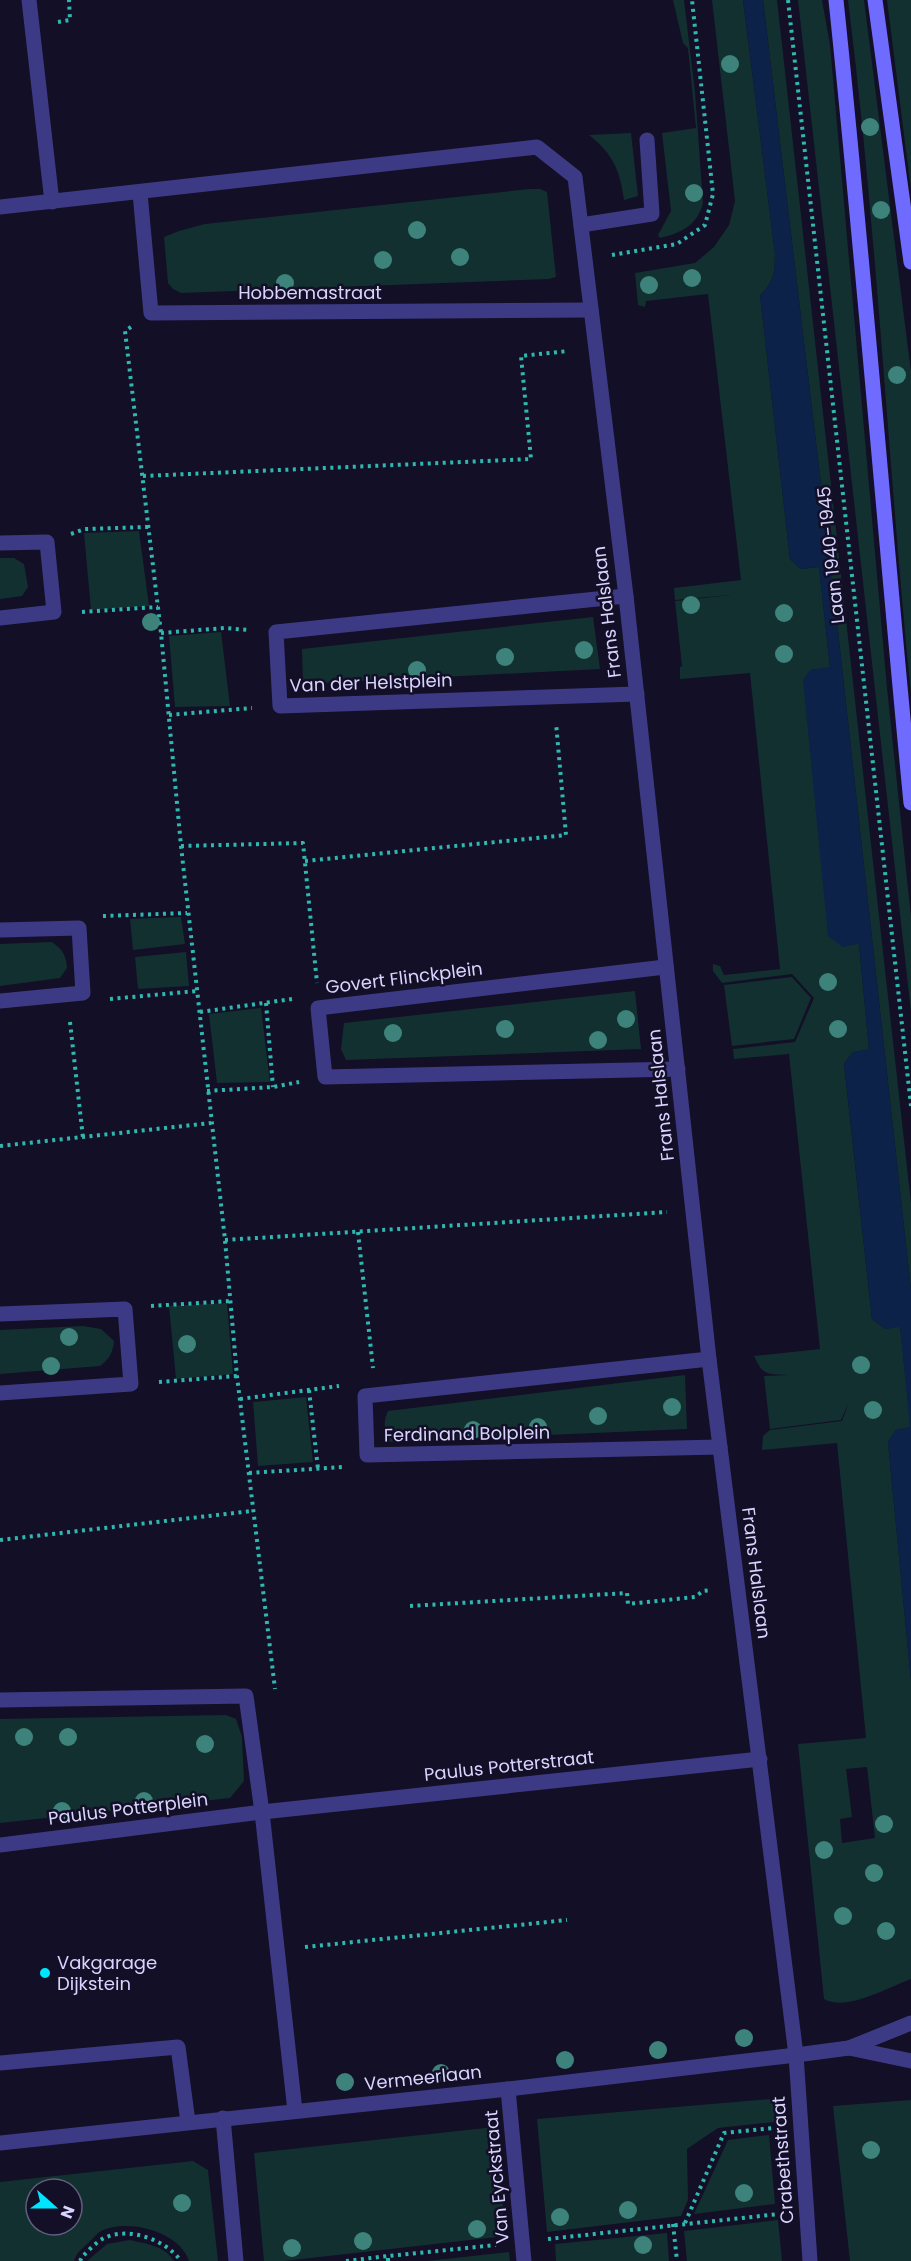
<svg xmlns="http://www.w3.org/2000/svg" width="911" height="2261" viewBox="0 0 911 2261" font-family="Poppins,sans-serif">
<rect width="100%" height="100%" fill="#130f26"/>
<g fill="#12302f" fill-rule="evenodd">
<path d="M 673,0 L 684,0 L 695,92 L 703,203 C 697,226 681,233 660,238 L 658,235 L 671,211 L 662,133 L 696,128 L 688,48 L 683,43 Z"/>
<path d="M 712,0 L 743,0 L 775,254 C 775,271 774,283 760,295 L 790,559 L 801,569 L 819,567 L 830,668 L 810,670 L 859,944 L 869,1050 L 853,1052 L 844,1064 L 872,1319 L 885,1329 L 900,1326 L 911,1427 L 896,1430 L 888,1442 L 911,1681 L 911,1979 C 889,1987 846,2012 824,1999 L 798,1744 L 866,1738 L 837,1443 L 762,1450 L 763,1436 L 770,1430 L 842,1421 L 849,1402 L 841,1420 L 770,1429 L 764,1376 L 788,1375 C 768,1374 763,1376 754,1356 L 820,1349 L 789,1054 L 734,1059 L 733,1049 L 795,1042 L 814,998 L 792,974 L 722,983 L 713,971 L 713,964 L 720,966 L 724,975 L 780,969 L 750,673 L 680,679 L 680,667 L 682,666 L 675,601 L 731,595 L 675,600 L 674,588 L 741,580 L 708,294 L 646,301 L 645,307 L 638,305 L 635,273 L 695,263 L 714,247 L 729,225 L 735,201 ZM 867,1767 L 875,1838 L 842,1843 L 840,1819 L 852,1817 L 846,1769 Z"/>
<path d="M 763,0 L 777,0 L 911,1203 L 911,1290 L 830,559 Z"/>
<path d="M 798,0 L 822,0 L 830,45 L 887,688 L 911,917 L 911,1012 Z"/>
<path d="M 848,0 L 864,0 L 911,372 L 911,695 C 888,464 877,231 848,0 Z"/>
<path d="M 887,0 L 911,0 L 911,190 Z"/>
<path d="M 631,133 L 638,196 L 624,200 C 620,170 613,154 589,135 Z"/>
<path d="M 530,189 L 540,189 L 547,192 L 556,277 L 549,279 L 181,293 L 173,289 L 168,283 L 164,237 L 179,231 L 205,224 Z"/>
<path d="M 139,531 L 149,606 L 91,610 L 84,533 Z"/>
<path d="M 0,558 L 14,558 L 24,564 L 28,587 L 22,596 L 0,599 Z"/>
<path d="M 593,617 L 600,669 L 303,684 L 302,649 Z"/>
<path d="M 221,632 L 230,706 L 175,707 L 169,636 Z"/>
<path d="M 181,917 L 185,944 L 133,950 L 130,919 Z"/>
<path d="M 52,942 C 63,950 66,955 67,968 L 60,978 L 0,986 L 0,944 Z"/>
<path d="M 186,952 L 189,986 L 138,989 L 135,957 Z"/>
<path d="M 792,977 L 811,998 L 794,1039 L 732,1046 L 724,985 Z"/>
<path d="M 635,991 L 641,1049 L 346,1060 L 341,1049 L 344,1023 Z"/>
<path d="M 261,1008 L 270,1082 L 217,1083 L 209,1014 Z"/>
<path d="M 227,1303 L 233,1374 L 176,1379 L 169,1306 Z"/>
<path d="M 83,1326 L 101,1329 L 114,1341 C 113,1353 109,1359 100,1366 L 0,1374 L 0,1330 Z"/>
<path d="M 685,1375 L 687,1429 L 388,1442 C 384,1431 383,1421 388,1411 Z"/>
<path d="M 306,1397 L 313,1462 L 258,1466 L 253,1402 Z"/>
<path d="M 226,1715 L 236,1719 L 242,1737 L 244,1781 L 230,1798 L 0,1823 L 0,1719 Z"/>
<path d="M 781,2098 L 784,2121 L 718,2128 L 687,2149 L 688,2200 L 681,2216 L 547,2232 L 537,2119 Z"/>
<path d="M 911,2100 L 911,2261 L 850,2261 L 833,2106 Z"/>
<path d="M 495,2127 L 506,2236 L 284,2261 L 264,2261 L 254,2153 Z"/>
<path d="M 769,2135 L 775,2204 L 694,2214 L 728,2140 Z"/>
<path d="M 193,2161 L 208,2170 L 218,2261 L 189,2261 C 180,2232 128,2218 101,2231 C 97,2233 92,2240 88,2243 C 82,2249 76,2253 74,2261 L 0,2261 L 0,2182 ZM 36,2189 L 72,2189 L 72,2225 L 36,2225 Z"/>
<path d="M 778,2220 L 782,2261 L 687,2261 L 684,2231 Z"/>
<path d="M 667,2233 L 669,2261 L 556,2261 L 555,2244 Z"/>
<path d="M 130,2240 C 147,2244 165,2246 174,2261 L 87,2261 L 107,2244 Z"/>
<path d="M 509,2252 L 510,2261 L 427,2261 Z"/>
</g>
<path fill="#0c2248" d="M 743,0 L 763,0 L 830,559 L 911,1290 L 911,1681 L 888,1442 L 896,1430 L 910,1427 L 900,1327 L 885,1329 L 872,1319 L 844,1063 L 853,1052 L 869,1049 L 859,944 L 843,947 L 828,936 L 803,680 L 810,670 L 830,667 L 819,567 L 801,569 L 790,559 L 760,295 C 774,283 775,271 775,254 Z"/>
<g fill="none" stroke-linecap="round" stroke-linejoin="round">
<g stroke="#2fb8b0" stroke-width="4" stroke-dasharray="3 4.5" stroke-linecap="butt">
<path d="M 788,0 L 911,1106"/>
<path d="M 58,22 L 70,20 L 69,0"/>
<path d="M 612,255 L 677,244 L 705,225 L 713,194 L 692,0"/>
<path d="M 131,327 L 125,331 L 161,633 L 181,846 L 225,1240 L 237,1376 L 275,1689"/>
<path d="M 143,476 L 531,459 L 521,356 L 568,351"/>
<path d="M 71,534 L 85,529 L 149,527"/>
<path d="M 82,612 L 158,607"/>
<path d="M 161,633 L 225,628 L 249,630"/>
<path d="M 169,715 L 252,708"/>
<path d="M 181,846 L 303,843 L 317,983"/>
<path d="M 305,861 L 566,835 L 556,723"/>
<path d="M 103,916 L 187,913"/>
<path d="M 110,999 L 197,991"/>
<path d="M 266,1003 L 273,1087"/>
<path d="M 200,1012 L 292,999"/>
<path d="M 70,1022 L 83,1138"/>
<path d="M 207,1091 L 273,1087 L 299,1082"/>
<path d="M 0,1146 L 211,1123"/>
<path d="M 358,1232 L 373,1368"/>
<path d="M 225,1240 L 667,1212"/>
<path d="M 151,1306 L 231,1301"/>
<path d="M 159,1382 L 237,1376"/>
<path d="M 309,1390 L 318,1469"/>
<path d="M 240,1399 L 339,1386"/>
<path d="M 249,1473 L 343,1467"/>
<path d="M 0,1540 L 252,1511"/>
<path d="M 410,1606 L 627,1593 L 628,1604 L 695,1597 L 703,1591 L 711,1590"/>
<path d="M 305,1947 L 567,1920"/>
<path d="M 685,2223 L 724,2133 L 774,2128"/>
<path d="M 673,2224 L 677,2261"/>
<path d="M 548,2239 L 779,2214"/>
<path d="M 80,2261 L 82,2257 C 88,2251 96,2242 104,2238 C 129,2226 166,2240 181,2261"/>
<path d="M 346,2261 L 388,2256"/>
<path d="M 388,2261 L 388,2256 L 496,2245"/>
</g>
<g stroke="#3d3a85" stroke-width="15">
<path d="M 581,225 L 652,214 L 647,140"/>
<path d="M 0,2063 L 178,2047 L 188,2122"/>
</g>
<g stroke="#3d3a85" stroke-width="15">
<path d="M 29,0 L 52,202"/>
<path d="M 140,193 L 151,313 L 591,310"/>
<path d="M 0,207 L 537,147 L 575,177 L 626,596 L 709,1359 L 796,2055 L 810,2261"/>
<path d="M 0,543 L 47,542 L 54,612 L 0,618"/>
<path d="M 626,596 L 276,632 L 280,706 L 637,694"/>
<path d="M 0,930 L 79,928 L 83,993 L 0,1001"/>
<path d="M 665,967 L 318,1008 L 325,1077 L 678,1069"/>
<path d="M 0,1314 L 125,1309 L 131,1384 L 0,1393"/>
<path d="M 709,1359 L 365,1396 L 367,1455 L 720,1447"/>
<path d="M 0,1700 L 246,1696 L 262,1812 L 295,2111"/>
<path d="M 0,1845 L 262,1812 L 760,1759"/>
<path d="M 849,2048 L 911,2061"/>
<path d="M 508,2089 L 524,2261"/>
<path d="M 223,2118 L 236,2261"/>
<path d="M 0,2143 L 508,2089 L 796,2055 L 849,2048 L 911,2023"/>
</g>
<g stroke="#6f6bff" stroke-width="15">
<path d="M 836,0 C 864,267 885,535 911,803"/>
<path d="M 875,0 L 911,262"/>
</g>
</g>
<g fill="#3d827b">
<circle cx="730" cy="64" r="9"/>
<circle cx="870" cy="127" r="9"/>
<circle cx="694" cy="193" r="9"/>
<circle cx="881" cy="210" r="9"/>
<circle cx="417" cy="230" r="9"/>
<circle cx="460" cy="257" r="9"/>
<circle cx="383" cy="260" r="9"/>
<circle cx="692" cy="278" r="9"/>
<circle cx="285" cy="283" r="9"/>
<circle cx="649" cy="285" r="9"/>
<circle cx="897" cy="375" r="9"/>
<circle cx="691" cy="605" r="9"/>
<circle cx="784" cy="613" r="9"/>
<circle cx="151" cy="622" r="9"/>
<circle cx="584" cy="650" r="9"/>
<circle cx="784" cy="654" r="9"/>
<circle cx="505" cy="657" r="9"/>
<circle cx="417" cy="670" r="9"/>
<circle cx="828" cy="982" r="9"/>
<circle cx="626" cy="1019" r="9"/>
<circle cx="505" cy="1029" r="9"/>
<circle cx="838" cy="1029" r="9"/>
<circle cx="393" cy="1033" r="9"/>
<circle cx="598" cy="1040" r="9"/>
<circle cx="69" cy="1337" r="9"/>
<circle cx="187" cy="1344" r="9"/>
<circle cx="861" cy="1365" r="9"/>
<circle cx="51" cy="1366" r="9"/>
<circle cx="672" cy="1407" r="9"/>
<circle cx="873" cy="1410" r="9"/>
<circle cx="598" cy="1416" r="9"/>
<circle cx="538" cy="1427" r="9"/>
<circle cx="473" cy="1430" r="9"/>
<circle cx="24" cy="1737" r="9"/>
<circle cx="68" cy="1737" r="9"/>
<circle cx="205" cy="1744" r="9"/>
<circle cx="144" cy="1801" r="9"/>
<circle cx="62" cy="1811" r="9"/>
<circle cx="884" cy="1824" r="9"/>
<circle cx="824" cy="1850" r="9"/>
<circle cx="874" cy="1873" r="9"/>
<circle cx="843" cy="1916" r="9"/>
<circle cx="886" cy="1931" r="9"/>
<circle cx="744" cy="2038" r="9"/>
<circle cx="658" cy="2050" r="9"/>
<circle cx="565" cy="2060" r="9"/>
<circle cx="441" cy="2073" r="9"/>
<circle cx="345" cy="2082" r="9"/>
<circle cx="871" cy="2150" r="9"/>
<circle cx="744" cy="2193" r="9"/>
<circle cx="182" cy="2203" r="9"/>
<circle cx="628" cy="2210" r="9"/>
<circle cx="560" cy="2217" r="9"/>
<circle cx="477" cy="2229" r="9"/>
<circle cx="363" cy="2241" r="9"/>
<circle cx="643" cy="2245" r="9"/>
<circle cx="292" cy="2248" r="9"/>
</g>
<circle fill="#00e5ff" stroke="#130f26" stroke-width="2" cx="45" cy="1973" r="6"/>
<g text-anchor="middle" stroke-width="5" stroke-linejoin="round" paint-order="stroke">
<g font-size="18" fill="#d9d4ff" stroke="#130f26">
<text x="310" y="299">Hobbemastraat</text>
<text transform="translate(831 555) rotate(-96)" y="6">Laan 1940-1945</text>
<text transform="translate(607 612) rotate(-97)" y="6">Frans Halslaan</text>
<text transform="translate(371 683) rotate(-2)" y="6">Van der Helstplein</text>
<text transform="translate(404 978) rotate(-7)" y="6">Govert Flinckplein</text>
<text transform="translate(661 1095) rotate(-96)" y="6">Frans Halslaan</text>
<text transform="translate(467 1434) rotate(-1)" y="6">Ferdinand Bolplein</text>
<text transform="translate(756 1573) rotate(83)" y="6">Frans Halslaan</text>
<text transform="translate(509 1766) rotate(-6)" y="6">Paulus Potterstraat</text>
<text transform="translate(128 1809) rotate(-7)" y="6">Paulus Potterplein</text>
<text transform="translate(423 2078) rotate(-6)" y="6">Vermeerlaan</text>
<text transform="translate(783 2160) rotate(-94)" y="6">Crabethstraat</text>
<text transform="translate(497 2177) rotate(-95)" y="6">Van Eyckstraat</text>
</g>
<g font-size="18" fill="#d9d4ff" stroke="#130f26" text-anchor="start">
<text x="57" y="1969">Vakgarage<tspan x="57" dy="21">Dijkstein</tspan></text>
</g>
</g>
<g transform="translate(54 2207) rotate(111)"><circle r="28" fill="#130f26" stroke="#625e7d" stroke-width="1.5"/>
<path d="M0-4.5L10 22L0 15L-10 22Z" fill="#00e5ff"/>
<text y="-9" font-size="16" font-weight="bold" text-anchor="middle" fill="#d9d4ff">N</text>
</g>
</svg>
